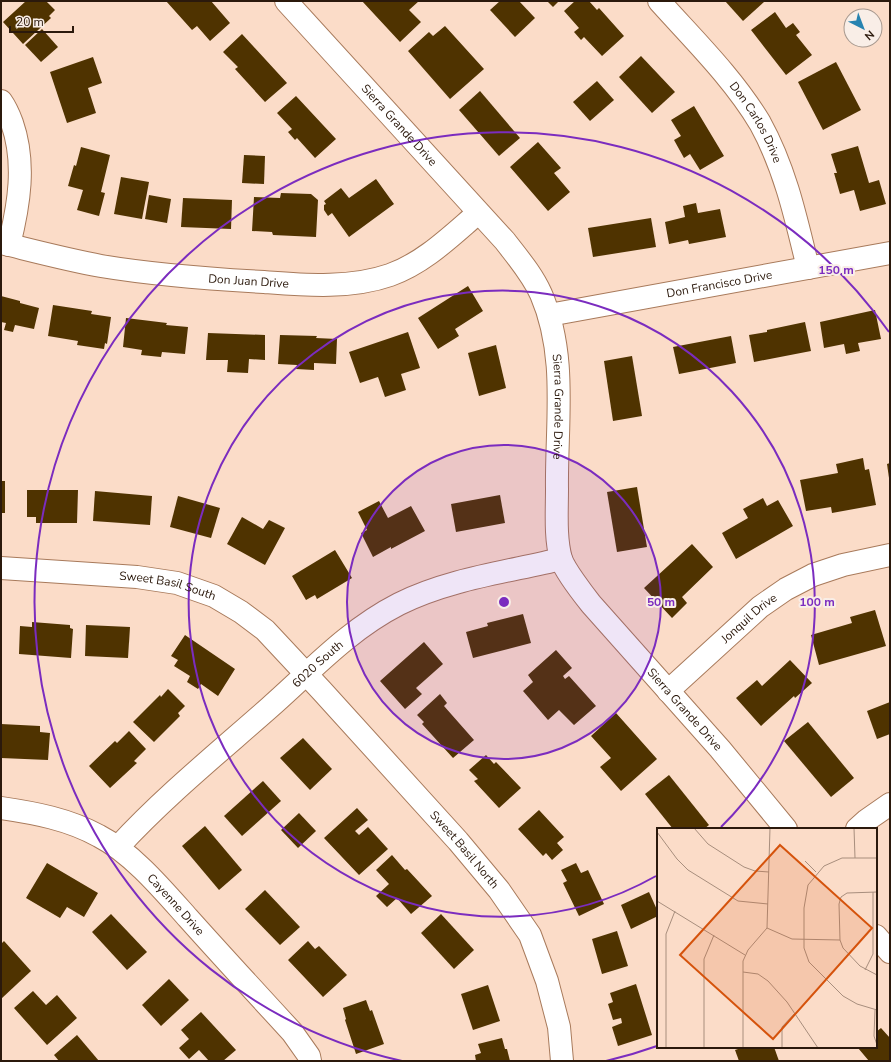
<svg xmlns="http://www.w3.org/2000/svg" width="891" height="1062" viewBox="0 0 891 1062" font-family="'Nunito Sans',sans-serif">
<rect width="100%" height="100%" fill="#fbdcc8"/>
<g fill="#4f3300">
<path d="M 26,1 L 46,1 L 55,10 L 49,16 L 51,18 L 23,44 L 3,22 Z"/>
<path d="M 166,1 L 211,1 L 230,23 L 210,41 L 197,26 L 192,30 Z"/>
<path d="M 362,1 L 419,1 L 409,10 L 421,22 L 400,42 Z"/>
<path d="M 500,1 L 519,1 L 535,18 L 515,37 L 490,10 Z"/>
<path d="M 547,1 L 559,1 L 553,7 Z"/>
<path d="M 575,1 L 589,1 L 597,10 L 599,8 L 624,36 L 602,56 L 584,37 L 581,40 L 574,32 L 579,28 L 564,11 Z"/>
<path d="M 725,1 L 763,1 L 764,2 L 743,21 Z"/>
<path d="M 775,12 L 786,28 L 793,23 L 800,32 L 796,35 L 812,55 L 786,75 L 751,30 Z"/>
<path d="M 445,26 L 484,69 L 450,99 L 408,51 L 429,32 L 433,36 Z"/>
<path d="M 42,29 L 58,47 L 41,62 L 25,45 Z"/>
<path d="M 242,34 L 287,83 L 265,102 L 235,69 L 238,67 L 223,52 Z"/>
<path d="M 641,56 L 675,92 L 652,113 L 619,77 Z"/>
<path d="M 93,57 L 102,83 L 88,88 L 96,113 L 67,123 L 50,72 Z"/>
<path d="M 836,62 L 861,110 L 823,130 L 798,82 Z"/>
<path d="M 597,81 L 614,100 L 590,121 L 573,102 Z"/>
<path d="M 480,91 L 520,138 L 499,156 L 459,110 Z"/>
<path d="M 296,96 L 336,139 L 315,158 L 297,138 L 295,140 L 288,132 L 292,129 L 277,113 Z"/>
<path d="M 694,106 L 724,156 L 700,170 L 690,154 L 684,158 L 674,140 L 681,136 L 671,120 Z"/>
<path d="M 538,142 L 561,168 L 554,173 L 570,192 L 548,211 L 510,167 Z"/>
<path d="M 858,146 L 869,183 L 879,180 L 886,204 L 860,211 L 854,190 L 840,194 L 834,173 L 837,173 L 831,154 Z"/>
<path d="M 81,147 L 110,155 L 101,192 L 105,193 L 99,216 L 77,210 L 83,190 L 68,186 L 74,165 L 76,166 Z"/>
<path d="M 244,155 L 265,156 L 264,184 L 242,183 Z"/>
<path d="M 121,177 L 149,182 L 142,219 L 114,214 Z"/>
<path d="M 376,179 L 394,204 L 349,237 L 332,213 L 328,216 L 324,210 L 324,205 L 326,204 L 324,201 L 341,188 L 349,198 Z"/>
<path d="M 281,193 L 311,194 L 318,200 L 316,237 L 273,235 L 272,232 L 252,231 L 254,197 L 280,198 Z"/>
<path d="M 149,195 L 171,199 L 167,223 L 145,219 Z"/>
<path d="M 183,198 L 232,200 L 231,229 L 181,227 Z"/>
<path d="M 696,203 L 698,213 L 720,209 L 726,237 L 689,244 L 688,240 L 669,244 L 665,222 L 685,217 L 683,206 Z"/>
<path d="M 651,218 L 656,247 L 593,257 L 588,228 Z"/>
<path d="M 468,286 L 483,311 L 455,329 L 459,336 L 438,349 L 418,318 Z"/>
<path d="M 1,296 L 20,301 L 20,303 L 39,308 L 34,329 L 15,325 L 13,332 L 4,330 L 6,323 L 1,322 Z"/>
<path d="M 53,305 L 92,311 L 91,314 L 111,317 L 107,344 L 105,343 L 104,349 L 77,345 L 78,341 L 48,336 Z"/>
<path d="M 875,310 L 881,339 L 858,343 L 860,351 L 846,354 L 844,344 L 824,348 L 820,322 Z"/>
<path d="M 126,318 L 167,323 L 166,325 L 188,327 L 185,354 L 162,352 L 161,357 L 141,355 L 142,350 L 123,347 Z"/>
<path d="M 805,322 L 811,351 L 754,362 L 749,335 L 767,332 L 767,330 Z"/>
<path d="M 408,332 L 420,368 L 401,374 L 406,390 L 385,397 L 378,377 L 360,383 L 349,352 Z"/>
<path d="M 208,333 L 265,335 L 265,360 L 249,359 L 248,373 L 227,372 L 228,360 L 206,360 Z"/>
<path d="M 280,335 L 317,336 L 316,338 L 337,339 L 336,364 L 314,363 L 314,370 L 296,369 L 297,365 L 278,364 Z"/>
<path d="M 731,336 L 736,363 L 679,374 L 673,347 Z"/>
<path d="M 496,345 L 506,388 L 479,396 L 468,353 Z"/>
<path d="M 632,356 L 642,416 L 613,421 L 604,361 Z"/>
<path d="M 863,458 L 865,470 L 869,469 L 876,505 L 832,513 L 831,507 L 806,511 L 800,480 L 838,473 L 836,464 Z"/>
<path d="M 890,463 L 890,478 L 889,478 L 887,464 Z"/>
<rect x="1" y="481" width="4" height="32"/>
<path d="M 637,487 L 647,547 L 617,552 L 607,492 Z"/>
<path d="M 27,490 L 78,490 L 77,523 L 36,523 L 36,517 L 27,517 Z"/>
<path d="M 95,491 L 152,496 L 150,525 L 93,521 Z"/>
<path d="M 500,495 L 505,523 L 456,532 L 451,504 Z"/>
<path d="M 178,496 L 220,508 L 211,538 L 170,527 Z"/>
<path d="M 763,498 L 767,506 L 778,500 L 793,526 L 736,559 L 722,533 L 748,518 L 743,509 Z"/>
<path d="M 379,501 L 388,518 L 411,506 L 425,531 L 391,549 L 391,547 L 373,557 L 361,533 L 367,530 L 358,512 Z"/>
<path d="M 242,517 L 263,529 L 269,520 L 285,528 L 265,565 L 227,544 Z"/>
<path d="M 692,544 L 713,567 L 682,597 L 687,603 L 672,618 L 644,588 Z"/>
<path d="M 335,550 L 352,578 L 317,599 L 315,595 L 306,600 L 292,576 Z"/>
<path d="M 875,610 L 886,646 L 819,665 L 811,635 L 852,623 L 850,617 Z"/>
<path d="M 523,614 L 531,643 L 473,658 L 466,632 L 488,626 L 487,623 Z"/>
<path d="M 32,622 L 70,625 L 70,628 L 73,629 L 71,658 L 19,654 L 20,626 L 32,627 Z"/>
<path d="M 86,625 L 130,627 L 128,658 L 85,656 Z"/>
<path d="M 185,635 L 235,669 L 218,696 L 201,684 L 198,689 L 187,682 L 190,676 L 174,666 L 178,660 L 171,656 Z"/>
<path d="M 424,642 L 443,664 L 416,688 L 422,694 L 405,709 L 380,681 Z"/>
<path d="M 556,650 L 572,668 L 563,676 L 565,679 L 569,676 L 596,706 L 574,725 L 559,710 L 548,720 L 523,691 L 533,682 L 528,675 Z"/>
<path d="M 790,660 L 812,683 L 795,698 L 794,696 L 761,726 L 736,698 L 757,680 L 762,686 Z"/>
<path d="M 168,689 L 185,706 L 178,713 L 180,716 L 154,742 L 133,722 L 160,695 L 161,697 Z"/>
<path d="M 440,694 L 447,703 L 444,706 L 474,740 L 453,758 L 422,724 L 424,722 L 417,715 Z"/>
<path d="M 890,702 L 890,734 L 877,739 L 867,711 Z"/>
<path d="M 616,713 L 657,759 L 621,791 L 600,767 L 611,758 L 591,736 Z"/>
<path d="M 808,722 L 854,778 L 831,797 L 784,741 Z"/>
<path d="M 1,724 L 40,726 L 40,732 L 50,733 L 48,760 L 1,758 Z"/>
<path d="M 129,731 L 146,749 L 134,761 L 137,763 L 110,788 L 89,766 L 115,741 L 117,743 Z"/>
<path d="M 303,738 L 332,769 L 310,790 L 280,758 Z"/>
<path d="M 486,755 L 494,764 L 496,762 L 521,788 L 499,808 L 474,781 L 478,779 L 469,770 Z"/>
<path d="M 669,775 L 709,825 L 704,829 L 673,829 L 645,794 Z"/>
<path d="M 263,781 L 281,801 L 242,836 L 224,816 Z"/>
<path d="M 357,808 L 368,820 L 355,831 L 359,835 L 368,827 L 388,849 L 359,875 L 324,838 Z"/>
<path d="M 539,810 L 564,837 L 557,843 L 563,850 L 552,860 L 546,853 L 543,856 L 518,829 Z"/>
<path d="M 299,813 L 316,831 L 298,848 L 281,830 Z"/>
<path d="M 205,826 L 242,870 L 219,890 L 182,846 Z"/>
<path d="M 392,855 L 405,870 L 407,869 L 432,896 L 411,914 L 397,898 L 387,907 L 376,896 L 389,884 L 376,870 Z"/>
<path d="M 47,863 L 98,893 L 84,917 L 67,907 L 60,918 L 26,898 Z"/>
<path d="M 576,863 L 581,873 L 588,870 L 604,904 L 579,916 L 563,883 L 567,881 L 561,870 Z"/>
<path d="M 265,890 L 300,927 L 280,945 L 245,909 Z"/>
<path d="M 649,892 L 658,912 L 658,916 L 631,929 L 621,905 Z"/>
<path d="M 111,914 L 147,952 L 127,970 L 92,932 Z"/>
<path d="M 441,914 L 474,950 L 454,969 L 421,933 Z"/>
<path d="M 617,931 L 628,966 L 602,974 L 592,939 Z"/>
<path d="M 4,941 L 31,971 L 1,999 L 1,944 Z"/>
<path d="M 308,941 L 315,949 L 319,946 L 347,975 L 323,997 L 288,960 Z"/>
<path d="M 169,979 L 189,1000 L 161,1026 L 142,1005 Z"/>
<path d="M 636,984 L 652,1035 L 618,1046 L 612,1027 L 622,1023 L 621,1018 L 613,1020 L 608,1004 L 613,1002 L 610,993 Z"/>
<path d="M 488,985 L 500,1021 L 473,1030 L 461,994 Z"/>
<path d="M 33,991 L 46,1005 L 57,995 L 77,1018 L 47,1045 L 14,1008 Z"/>
<path d="M 366,1000 L 370,1011 L 372,1010 L 384,1044 L 356,1054 L 345,1020 L 346,1019 L 343,1008 Z"/>
<path d="M 201,1012 L 236,1050 L 223,1061 L 209,1061 L 199,1050 L 189,1059 L 179,1048 L 189,1039 L 181,1030 Z"/>
<path d="M 881,1028 L 890,1038 L 890,1061 L 869,1061 L 858,1048 L 859,1047 L 876,1047 L 876,1032 Z"/>
<path d="M 77,1035 L 99,1061 L 59,1061 L 54,1055 Z"/>
<path d="M 502,1038 L 505,1049 L 507,1049 L 510,1061 L 476,1061 L 475,1055 L 481,1053 L 478,1044 Z"/>
<path d="M 744,1047 L 774,1047 L 779,1061 L 739,1061 L 735,1050 Z"/>
</g>
<g fill="none" stroke-linecap="round" stroke-linejoin="round">
<defs>
<g id="street">
<path id="s1" d="M 286,1 L 505,241 C 518,258 532,274 541,294 C 568,356 556,424 557,489 C 557,511 555,538 561,559 C 565,570 583,594 591,604 L 720,749 L 786,829"/>
<path id="s2" d="M 659,1 C 694,40 733,78 760,123 C 785,168 796,218 808,268"/>
<path d="M 1,101 C 6,108 9,115 12,123 C 26,163 19,205 9,245"/>
<path id="s3" d="M 1,243 C 34,251 68,260 101,266 C 155,275 210,279 264,282 C 305,285 350,289 390,275 C 424,263 451,236 478,213"/>
<path id="s4" d="M 549,315 L 890,253"/>
<path id="s5" d="M 1,568 L 137,577 L 177,583 L 214,596 L 241,612 L 265,630 L 322,691 L 458,841 L 499,890 L 530,935 L 547,981 L 559,1027 L 562,1061"/>
<path id="s6" d="M 668,691 L 760,607 L 786,589 L 813,575 L 843,565 L 890,555"/>
<path id="s7" d="M 1,808 C 35,813 68,819 99,836 C 132,853 163,890 188,918 C 222,956 257,994 292,1032 L 309,1056 L 310,1061"/>
<path d="M 857,829 L 867,820 L 890,804"/>
<path id="s8" d="M 118,847 C 164,797 218,753 269,708 C 311,671 348,630 399,604 C 449,579 507,572 561,559"/>
<path d="M 876,936 L 890,952"/>
</g>
</defs>
<use href="#street" stroke="#a87a5b" stroke-width="24"/>
<use href="#street" stroke="#fff" stroke-width="22"/>
</g>
<circle cx="504" cy="602" r="157" fill="#7b2cbf" fill-opacity=".12"/>
<g fill="none" stroke="#7b2cbf" stroke-width="2">
<circle cx="504" cy="602" r="157"/>
<path d="M656 876A313 313 0 1 1 721 827"/>
<path d="M657 1046A470 470 0 0 1 606 1061M402 1061A470 470 0 1 1 889 332"/>
</g>
<g text-anchor="middle" stroke-width="4" stroke-linejoin="round" paint-order="stroke">
<g font-size="12" fill="#2b190c" stroke="#f9eee7">
<text dy="4" stroke="none"><textPath href="#s2" startOffset="156">Don Carlos Drive</textPath></text>
<text dy="4" stroke="none"><textPath href="#s1" startOffset="168">Sierra Grande Drive</textPath></text>
<text dy="4" stroke="none"><textPath href="#s3" startOffset="251">Don Juan Drive</textPath></text>
<text dy="4" stroke="none"><textPath href="#s4" startOffset="173">Don Francisco Drive</textPath></text>
<text dy="4" stroke="none"><textPath href="#s1" startOffset="504">Sierra Grande Drive</textPath></text>
<text dy="4" stroke="none"><textPath href="#s5" startOffset="168">Sweet Basil South</textPath></text>
<text dy="4" stroke="none"><textPath href="#s6" startOffset="109">Jonquil Drive</textPath></text>
<text dy="4" stroke="none"><textPath href="#s8" startOffset="271">6020 South</textPath></text>
<text dy="4" stroke="none"><textPath href="#s1" startOffset="852">Sierra Grande Drive</textPath></text>
<text dy="4" stroke="none"><textPath href="#s5" startOffset="574">Sweet Basil North</textPath></text>
<text dy="4" stroke="none"><textPath href="#s7" startOffset="206">Cayenne Drive</textPath></text>
</g>
</g>
<g transform="translate(657 828)">
<rect width="220" height="220" fill="#fbdcc8"/>
<path fill="none" stroke="#a88e7d" stroke-width="1" d="M 37,0 L 51,16 L 87,39 L 98,43 L 112,44M 197,0 L 198,30M 0,4 L 20,31 L 31,42 L 81,73 L 111,76M 220,30 L 185,30 L 167,38 L 151,57 L 147,80 L 147,120 L 152,134 L 186,168 L 200,176 L 220,182M 148,33 L 159,44M 220,64 L 190,65 L 184,69 L 182,76 L 183,112 L 186,120 L 203,138 L 220,147M 0,73 L 88,127M 110,100 L 135,111 L 183,112M 208,142 L 216,126 L 216,64M 86,144 L 101,146 L 111,153 L 130,174 L 161,220M 218,182 L 217,208 L 220,217M 9,220 L 9,106 L 18,83M 47,220 L 47,131 L 57,107M 86,220 L 86,133 L 91,122 L 110,100 L 113,0M 125,220 L 125,199 L 138,185"/>
<path fill="#d5530c" fill-opacity="0.15" stroke="#d5530c" stroke-width="2" d="M 123,17 L 215,100 L 116,211 L 23,127 Z"/>
<rect width="220" height="220" fill="none" stroke="#2b190c" stroke-width="2"/>
</g>
<circle cx="504" cy="602" r="6" fill="#7b2cbf" stroke="#f9eee7" stroke-width="2"/>
<g font-size="12" text-anchor="middle" font-weight="bold" fill="#7b2cbf" stroke="#f9eee7" stroke-width="4" stroke-linejoin="round" paint-order="stroke">
<text x="836" y="274">150 m</text>
<text x="661" y="606">50 m</text>
<text x="817" y="606">100 m</text>
</g>
<rect width="891" height="1062" fill="none" stroke="#2b190c" stroke-width="4"/>
<g transform="translate(863 28) rotate(138)"><circle r="19" fill="#f9eee7" stroke="#a7998f"/>
<path d="M0-3L7 15L0 10L-7 15Z" fill="#2783b0"/>
<text y="-6" font-size="11" font-weight="bold" text-anchor="middle" fill="#2b190c">N</text>
</g>
<path d="M10 26v6h63v-6" fill="none" stroke="#2b190c" stroke-width="2"/>
<text x="16" y="26" font-size="12" fill="#2b190c" stroke="#f9eee7" stroke-width="3" paint-order="stroke">20 m</text>
</svg>
